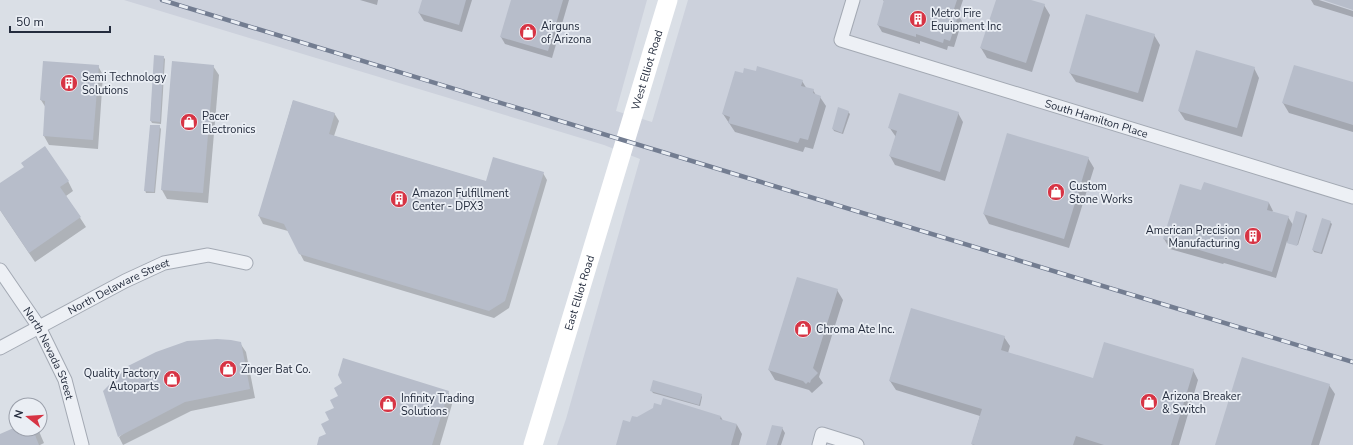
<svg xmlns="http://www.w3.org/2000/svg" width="1353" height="445" viewBox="0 0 1353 445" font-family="'Nunito Sans',sans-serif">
<rect width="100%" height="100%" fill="#dadfe6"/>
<path fill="#ccd1dc" d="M 124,0 L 647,0 L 616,111 L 652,122 L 688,0 L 1353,0 L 1353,445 L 557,445 L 566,419 L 640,159 L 604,145 Z"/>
<g fill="#0003">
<path d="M 360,0 L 378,0 L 377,5 Z"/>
<path d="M 424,0 L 472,0 L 462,32 L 424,21 L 419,13 Z"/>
<path d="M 512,0 L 569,0 L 552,58 L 505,44 L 501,37 Z"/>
<path d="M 883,0 L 963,0 L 958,15 L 962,21 L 954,47 L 948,46 L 947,50 L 920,41 L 920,44 L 882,32 L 878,25 L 885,2 Z"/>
<path d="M 997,0 L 1028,0 L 1044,5 L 1050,15 L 1032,72 L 987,58 L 981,48 Z"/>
<path d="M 1311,0 L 1319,0 L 1353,11 L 1353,17 L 1314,5 Z"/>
<path d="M 1154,35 L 1160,45 L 1143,102 L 1076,82 L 1070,73 Z"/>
<path d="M 163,57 L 165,59 L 161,124 L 152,123 L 151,121 Z"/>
<path d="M 98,66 L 103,75 L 98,149 L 49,145 L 44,136 L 46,108 L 41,100 Z"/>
<path d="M 213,66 L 219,75 L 208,203 L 167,199 L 162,190 Z"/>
<path d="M 1254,68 L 1259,78 L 1242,137 L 1185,120 L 1179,111 Z"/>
<path d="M 802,81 L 807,89 L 813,90 L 816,95 L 820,97 L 826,106 L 813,149 L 805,147 L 803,152 L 735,132 L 723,114 Z"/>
<path d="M 1353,84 L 1353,132 L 1289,113 L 1283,103 Z"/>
<path d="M 293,101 L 334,113 L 339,121 L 334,136 L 487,182 L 543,173 L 547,180 L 509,308 L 494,318 L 304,261 L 288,231 L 263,224 L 259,216 Z"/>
<path d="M 848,112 L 850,114 L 843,134 L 834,131 L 833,129 Z"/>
<path d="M 958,113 L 963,122 L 945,181 L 895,165 L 890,156 L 896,137 L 889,127 Z"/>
<path d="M 159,126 L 161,129 L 155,193 L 146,193 L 145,190 Z"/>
<path d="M 1088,158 L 1094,168 L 1069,248 L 989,224 L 984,214 Z"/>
<path d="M 68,181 L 73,191 L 66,196 L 86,227 L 35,262 L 0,210 L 0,185 Z"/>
<path d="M 1202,191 L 1269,203 L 1273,211 L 1272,212 L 1288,217 L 1293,225 L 1306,214 L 1307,216 L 1298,245 L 1288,243 L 1287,241 L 1276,278 L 1224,263 L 1223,264 L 1170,249 L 1164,239 Z"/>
<path d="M 1330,222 L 1332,224 L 1322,254 L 1314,252 L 1313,250 Z"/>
<path d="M 837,290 L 843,300 L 819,377 L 823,383 L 812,393 L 809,390 L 775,380 L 769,370 Z"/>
<path d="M 1004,337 L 1010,346 L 1008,353 L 1094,379 L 1193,370 L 1198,380 L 1179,445 L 973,445 L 972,444 L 980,416 L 896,390 L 890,381 Z"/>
<path d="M 240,343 L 246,352 L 255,398 L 191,411 L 123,445 L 119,437 Z"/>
<path d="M 1329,385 L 1335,394 L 1319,445 L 1216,445 Z"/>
<path d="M 651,390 L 701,395 L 702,397 L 700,406 L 653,393 Z"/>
<path d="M 448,392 L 453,401 L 440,445 L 318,445 Z"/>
<path d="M 721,417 L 723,421 L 737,425 L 742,434 L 739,445 L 617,445 L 630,424 Z"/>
<path d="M 16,428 L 16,429 L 38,429 L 44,443 L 40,445 L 0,445 L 0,435 Z"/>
<path d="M 782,428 L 785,433 L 781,445 L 767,445 Z"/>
</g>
<g fill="#b7bdca">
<path d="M 422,0 L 466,0 L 459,25 L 418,13 Z"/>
<path d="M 511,0 L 563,0 L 548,51 L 500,37 Z"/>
<path d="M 884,0 L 957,0 L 953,12 L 959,13 L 950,41 L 944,39 L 943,43 L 916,34 L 916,37 L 877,25 Z"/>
<path d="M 996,0 L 1031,0 L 1045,4 L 1026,63 L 980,48 Z"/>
<path d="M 1323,0 L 1353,0 L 1353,10 Z"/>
<path d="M 1086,14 L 1155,34 L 1138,93 L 1069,73 Z"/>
<path d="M 1196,50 L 1255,67 L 1237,128 L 1178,111 Z"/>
<path d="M 154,55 L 164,56 L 160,122 L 150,121 Z"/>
<path d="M 43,61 L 99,65 L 93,140 L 43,136 L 45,101 L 40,100 Z"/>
<path d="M 172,61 L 214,65 L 203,193 L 161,190 Z"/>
<path d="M 1294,65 L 1353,82 L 1353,125 L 1282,103 Z"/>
<path d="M 757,66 L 803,80 L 801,86 L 814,89 L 813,93 L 821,96 L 808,140 L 800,138 L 798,143 L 728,123 L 730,117 L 722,114 L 735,71 L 743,73 L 744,68 L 756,71 Z"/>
<path d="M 899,93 L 959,112 L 940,172 L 889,156 L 897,131 L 888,128 Z"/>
<path d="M 293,100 L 335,113 L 329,134 L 486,181 L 493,157 L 544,172 L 505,301 L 489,311 L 299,254 L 284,224 L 258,216 Z"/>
<path d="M 838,107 L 849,111 L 842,133 L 832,129 Z"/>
<path d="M 150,125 L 160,125 L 154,192 L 144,191 Z"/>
<path d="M 1007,133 L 1089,157 L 1064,239 L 983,214 Z"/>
<path d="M 45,146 L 69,181 L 60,187 L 81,217 L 29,253 L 0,210 L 0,183 L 24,167 L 21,163 Z"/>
<path d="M 1204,182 L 1269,202 L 1267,210 L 1289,216 L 1272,272 L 1163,239 L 1180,184 L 1201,190 Z"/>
<path d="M 1296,211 L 1306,214 L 1297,246 L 1287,243 Z"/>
<path d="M 1322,218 L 1331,221 L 1321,253 L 1312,250 Z"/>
<path d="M 797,277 L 838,289 L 813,368 L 818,373 L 811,380 L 810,383 L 808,382 L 806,384 L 803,381 L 768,370 Z"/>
<path d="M 911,308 L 1005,336 L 1001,350 L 1093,378 L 1104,342 L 1194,369 L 1171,445 L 1104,445 L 1076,436 L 1073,445 L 975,445 L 971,444 L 982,409 L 889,381 Z"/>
<path d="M 217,339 L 231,340 L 241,342 L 250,389 L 185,402 L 118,437 L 103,391 L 128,366 L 156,352 L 187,341 Z"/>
<path d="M 1242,357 L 1330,384 L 1311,445 L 1215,445 Z"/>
<path d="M 343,358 L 449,391 L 432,445 L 317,445 L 319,437 L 326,434 L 321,424 L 329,420 L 325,412 L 334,408 L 330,400 L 338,396 L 334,388 L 342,383 L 338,375 Z"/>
<path d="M 653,380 L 702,394 L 699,405 L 650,391 Z"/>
<path d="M 663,398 L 721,416 L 720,419 L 737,424 L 731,445 L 616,445 L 623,420 L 630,422 L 632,416 L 637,417 L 653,408 L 654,403 L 661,405 Z"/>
<path d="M 772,425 L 783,427 L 777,445 L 766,445 Z"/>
<path d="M 16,427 L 16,429 L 37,429 L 39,433 L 35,435 L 39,445 L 0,445 L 0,434 Z"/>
</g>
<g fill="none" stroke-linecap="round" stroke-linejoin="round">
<defs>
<g id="minor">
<path id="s1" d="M 853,0 L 841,40 L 1353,197"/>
<path id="s2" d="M 0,270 L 39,327 L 65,380 L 82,445"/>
<path id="s3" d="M 0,348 L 125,281 L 164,263 L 208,255 L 246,263"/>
<path d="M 819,445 L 822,434 L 857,445"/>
</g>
</defs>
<use href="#minor" stroke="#a3a9b3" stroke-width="15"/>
<use href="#minor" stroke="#edf0f5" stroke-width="13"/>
<path stroke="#fff" stroke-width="19" id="s4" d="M 533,445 L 668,0"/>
<defs>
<path id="rail" d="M 162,0 L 1353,362"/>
</defs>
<use href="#rail" stroke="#737d91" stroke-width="4.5"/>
<use href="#rail" stroke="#eaeef4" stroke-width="3" stroke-dasharray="9" stroke-linecap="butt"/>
</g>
<defs>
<symbol id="building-disc" viewBox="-11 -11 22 22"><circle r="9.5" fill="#d73444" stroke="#eaeef4"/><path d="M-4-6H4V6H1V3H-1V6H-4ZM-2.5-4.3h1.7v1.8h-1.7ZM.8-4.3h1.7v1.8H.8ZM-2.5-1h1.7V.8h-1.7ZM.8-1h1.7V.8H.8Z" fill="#fff"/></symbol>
<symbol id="shop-disc" viewBox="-11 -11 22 22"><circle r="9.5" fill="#d73444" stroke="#eaeef4"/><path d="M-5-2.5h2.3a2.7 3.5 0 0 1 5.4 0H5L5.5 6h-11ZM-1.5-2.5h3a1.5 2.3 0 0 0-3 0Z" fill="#fff"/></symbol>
</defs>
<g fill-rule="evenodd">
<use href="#building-disc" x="908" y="9" width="20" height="20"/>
<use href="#shop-disc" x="518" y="22" width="20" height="20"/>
<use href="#building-disc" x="59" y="73" width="20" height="20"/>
<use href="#shop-disc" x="179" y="112" width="20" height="20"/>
<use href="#shop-disc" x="1046" y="182" width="20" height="20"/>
<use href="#building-disc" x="389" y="189" width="20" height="20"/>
<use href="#building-disc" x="1243" y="226" width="20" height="20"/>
<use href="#shop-disc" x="793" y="319" width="20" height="20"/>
<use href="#shop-disc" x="218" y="359" width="20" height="20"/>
<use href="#shop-disc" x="162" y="369" width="20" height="20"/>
<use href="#shop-disc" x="1139" y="392" width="20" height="20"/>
<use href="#shop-disc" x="378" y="394" width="20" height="20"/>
</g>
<g text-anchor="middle" stroke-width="3.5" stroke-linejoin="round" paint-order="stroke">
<g font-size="11" fill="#242c3d" stroke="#eaeef4" text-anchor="start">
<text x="931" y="17">Metro Fire<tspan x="931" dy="13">Equipment Inc</tspan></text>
<text x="541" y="30">Airguns<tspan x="541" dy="13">of Arizona</tspan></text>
<text x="82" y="81">Semi Technology<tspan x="82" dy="13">Solutions</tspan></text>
<text x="202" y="120">Pacer<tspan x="202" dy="13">Electronics</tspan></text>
<text x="1069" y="190">Custom<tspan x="1069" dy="13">Stone Works</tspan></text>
<text x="412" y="197">Amazon Fulfillment<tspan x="412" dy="13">Center - DPX3</tspan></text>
<text x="1240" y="234" text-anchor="end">American Precision<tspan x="1240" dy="13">Manufacturing</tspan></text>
<text x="816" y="333">Chroma Ate Inc.</text>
<text x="241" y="373">Zinger Bat Co.</text>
<text x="159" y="377" text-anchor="end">Quality Factory<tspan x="159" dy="13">Autoparts</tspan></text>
<text x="1162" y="400">Arizona Breaker<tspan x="1162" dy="13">&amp; Switch</tspan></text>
<text x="401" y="402">Infinity Trading<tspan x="401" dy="13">Solutions</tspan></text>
</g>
<g font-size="11" fill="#242c3d" stroke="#eaeef4">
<text dy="4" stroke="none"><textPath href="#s4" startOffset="392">West Elliot Road</textPath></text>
<text dy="4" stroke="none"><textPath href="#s1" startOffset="309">South Hamilton Place</textPath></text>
<text dy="4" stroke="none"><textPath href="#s3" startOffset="134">North Delaware Street</textPath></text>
<text dy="4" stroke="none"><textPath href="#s4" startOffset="159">East Elliot Road</textPath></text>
<text dy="4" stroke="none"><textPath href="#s2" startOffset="97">North Nevada Street</textPath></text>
</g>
</g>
<g transform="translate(28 417) rotate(287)"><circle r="19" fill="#eaeef4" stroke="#9ba0ab"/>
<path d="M0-3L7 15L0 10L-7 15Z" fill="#d73444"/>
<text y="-6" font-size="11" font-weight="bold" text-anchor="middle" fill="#242c3d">N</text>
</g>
<path d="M10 26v6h100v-6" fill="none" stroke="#242c3d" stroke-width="2"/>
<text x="16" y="26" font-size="12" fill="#242c3d" stroke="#eaeef4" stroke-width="3" paint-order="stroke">50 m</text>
</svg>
